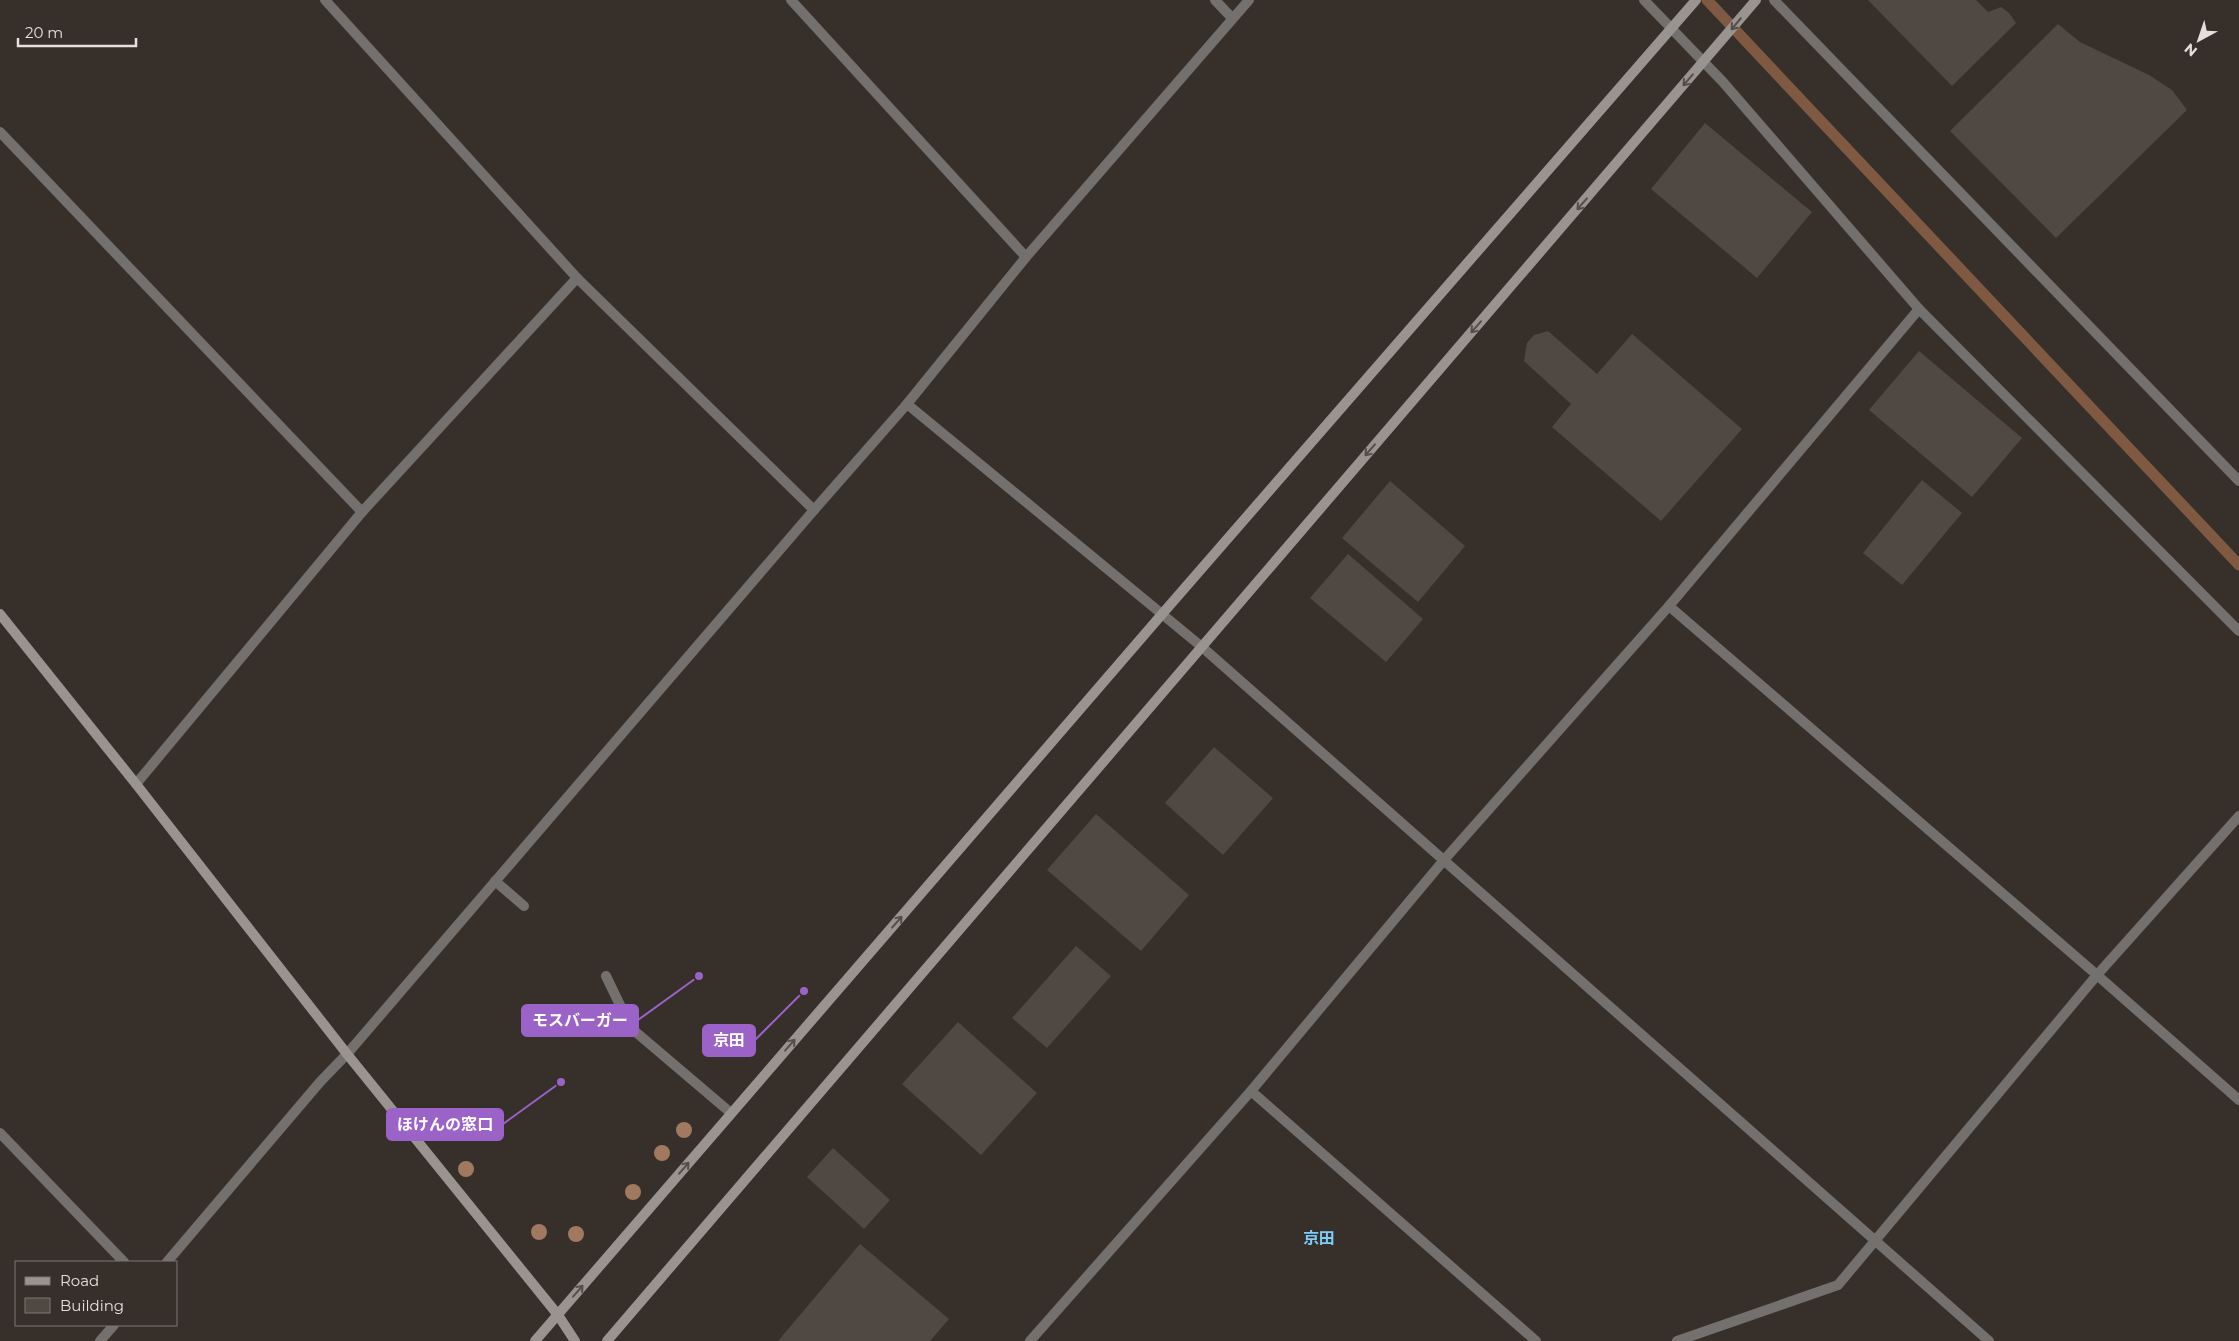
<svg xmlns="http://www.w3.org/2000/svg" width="2239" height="1341" viewBox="0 0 2239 1341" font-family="Montserrat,'Noto Sans JP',sans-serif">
<rect width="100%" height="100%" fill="#372f2a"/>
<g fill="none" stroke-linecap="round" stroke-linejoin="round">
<path stroke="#7f5941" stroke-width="11" d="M 1707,0 L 2239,565"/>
</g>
<g fill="#504843">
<path d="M 1868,0 L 1976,0 L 1988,12 L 2001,7 L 2009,13 L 2016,23 L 1952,86 Z"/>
<path d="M 2058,24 L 2080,42 L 2149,75 L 2172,90 L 2187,110 L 2056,238 L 1950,131 Z"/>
<path d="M 1705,123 L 1812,212 L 1757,278 L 1651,189 Z"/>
<path d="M 1548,331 L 1597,374 L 1632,334 L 1742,429 L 1661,521 L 1552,427 L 1571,404 L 1524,361 L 1527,343 L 1534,335 Z"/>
<path d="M 1919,351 L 2022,438 L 1972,497 L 1869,410 Z"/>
<path d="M 1922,480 L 1962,513 L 1902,585 L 1863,553 Z"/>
<path d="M 1390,481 L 1465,546 L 1418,602 L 1342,538 Z"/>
<path d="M 1348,554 L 1423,619 L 1386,662 L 1310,598 Z"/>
<path d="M 1214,747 L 1273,798 L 1223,855 L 1165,803 Z"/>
<path d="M 1096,814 L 1189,895 L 1141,951 L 1047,870 Z"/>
<path d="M 1076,946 L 1111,976 L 1047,1048 L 1012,1018 Z"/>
<path d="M 958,1022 L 1037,1093 L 981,1155 L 902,1084 Z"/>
<path d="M 833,1148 L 890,1200 L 864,1229 L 807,1177 Z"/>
<path d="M 860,1244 L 949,1319 L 930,1341 L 778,1341 Z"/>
</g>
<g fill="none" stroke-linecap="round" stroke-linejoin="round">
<g stroke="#74706e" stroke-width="10">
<path d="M 495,881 L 524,906"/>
<path d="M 606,976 L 631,1028 L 731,1113"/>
</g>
<g stroke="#74706e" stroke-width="10">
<path d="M 325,0 L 577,278 L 814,510"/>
<path d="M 791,0 L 1026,257"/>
<path d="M 1215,0 L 1232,18"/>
<path d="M 1644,0 L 1723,82 L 1919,309 L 2239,631"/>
<path d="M 1774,0 L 2239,481"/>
<path d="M 0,132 L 362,512"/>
<path d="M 907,404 L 1202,647 L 1989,1341"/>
<path d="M 1669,606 L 2097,975 L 2239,1100"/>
<path d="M 136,784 L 362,512 L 577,278"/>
<path d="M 1251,1091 L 1536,1341"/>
<path d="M 0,1133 L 124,1262"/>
<path d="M 167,1262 L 320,1082 L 347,1054 L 814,510 L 907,404 L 1026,257 L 1249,0"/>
<path d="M 100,1341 L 114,1325"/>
<path d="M 1030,1341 L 1251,1091 L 1444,860 L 1669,606 L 1919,309"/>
<path d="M 1677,1341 L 1838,1285 L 2097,975 L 2239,816"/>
</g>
<g stroke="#9a9490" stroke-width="10">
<path d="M 0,614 L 136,784 L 347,1054 L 558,1315 L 575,1341"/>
<path d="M 535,1341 L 1163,613 L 1696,0"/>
<path d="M 607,1341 L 1756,0"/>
</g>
</g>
<g fill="#a07960">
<circle cx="684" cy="1130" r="8"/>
<circle cx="662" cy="1153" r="8"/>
<circle cx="466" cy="1169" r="8"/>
<circle cx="633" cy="1192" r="8"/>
<circle cx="539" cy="1232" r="8"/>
<circle cx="576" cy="1234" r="8"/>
</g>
<defs><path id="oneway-shaft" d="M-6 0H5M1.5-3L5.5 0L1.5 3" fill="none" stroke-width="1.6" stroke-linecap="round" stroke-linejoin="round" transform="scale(1.25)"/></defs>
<g stroke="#554d49">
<use href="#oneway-shaft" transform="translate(1736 24) rotate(130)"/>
<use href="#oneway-shaft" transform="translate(1688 80) rotate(131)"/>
<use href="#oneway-shaft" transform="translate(1582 204) rotate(131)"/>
<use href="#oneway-shaft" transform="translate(1476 327) rotate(131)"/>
<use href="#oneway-shaft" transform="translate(1370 450) rotate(131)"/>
<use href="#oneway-shaft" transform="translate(897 922) rotate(-49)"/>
<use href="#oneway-shaft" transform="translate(790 1045) rotate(-49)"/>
<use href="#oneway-shaft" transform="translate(684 1168) rotate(-49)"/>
<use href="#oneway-shaft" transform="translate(578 1291) rotate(-49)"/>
</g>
<g text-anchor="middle" stroke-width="4" stroke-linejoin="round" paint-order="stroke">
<g font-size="16" font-weight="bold" fill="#7ccdf8" stroke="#372f2a">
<text x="1319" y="1244">京田</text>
</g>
</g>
<path fill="none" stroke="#9b62c8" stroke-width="2" d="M699 976L638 1020M804 991L755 1040M561 1082L503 1124"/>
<g fill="#9b62c8" stroke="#372f2a" stroke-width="2">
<circle cx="699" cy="976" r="5"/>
<circle cx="804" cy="991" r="5"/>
<circle cx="561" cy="1082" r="5"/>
</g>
<g fill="#9b62c8" stroke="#9b62c8" stroke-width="2">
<rect x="522" y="1005" width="116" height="31" rx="5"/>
<rect x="703" y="1025" width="52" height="31" rx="5"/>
<rect x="387" y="1109" width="116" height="31" rx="5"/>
</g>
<g font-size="16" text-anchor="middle" font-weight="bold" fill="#fff">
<text x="580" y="1026">モスバーガー</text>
<text x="729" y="1046">京田</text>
<text x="445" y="1130">ほけんの窓口</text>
</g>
<rect x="15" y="1261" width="162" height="65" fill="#372f2a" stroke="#7d7672"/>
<rect x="25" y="1277" width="25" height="8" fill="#9a9490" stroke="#7d7672"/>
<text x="60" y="1286" font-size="15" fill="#e5e0dd">Road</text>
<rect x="25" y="1298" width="25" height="15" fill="#504843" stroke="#7d7672"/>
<text x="60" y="1311" font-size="15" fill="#e5e0dd">Building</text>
<g transform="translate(2199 40) rotate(220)" stroke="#372f2a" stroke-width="4" paint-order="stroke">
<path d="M0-4L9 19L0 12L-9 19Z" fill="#e5e0dd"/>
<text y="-8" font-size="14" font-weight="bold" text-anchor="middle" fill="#e5e0dd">N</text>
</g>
<path d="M18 38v8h118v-8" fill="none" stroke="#e5e0dd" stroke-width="2.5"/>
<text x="25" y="38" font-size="15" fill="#e5e0dd" stroke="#372f2a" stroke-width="4" paint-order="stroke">20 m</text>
</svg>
